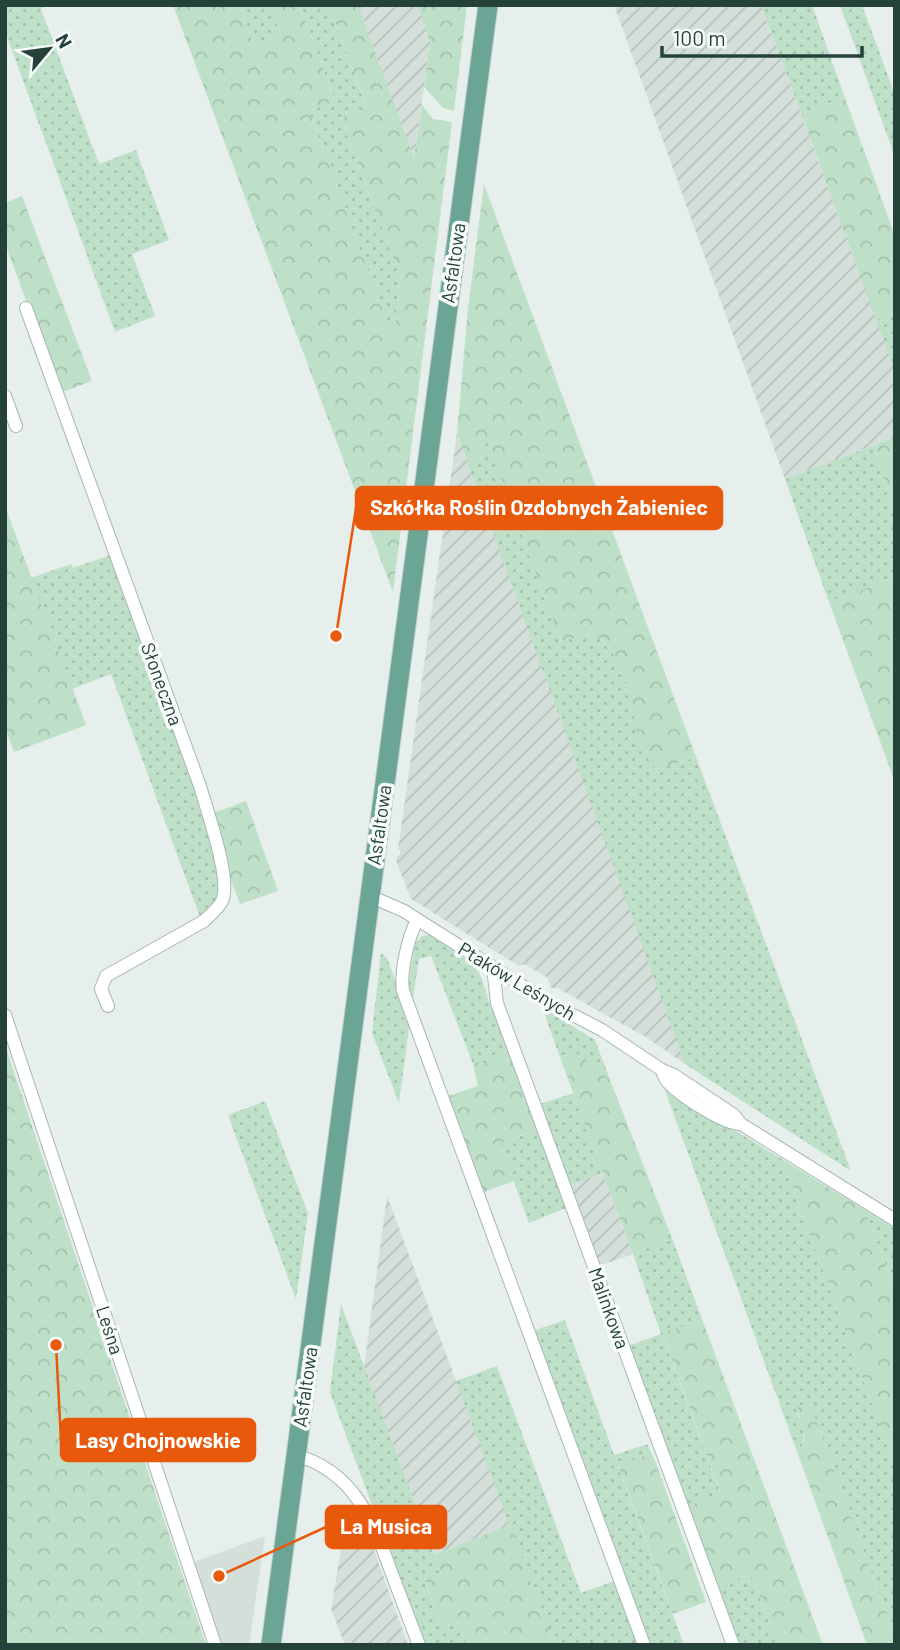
<svg xmlns="http://www.w3.org/2000/svg" width="900" height="1650" viewBox="0 0 900 1650" font-family="Barlow,sans-serif">
<defs>
<pattern id="industrial-furrows" width="10" height="10" patternUnits="userSpaceOnUse" patternTransform="scale(1.75)"><rect width="10" height="10" fill="#d4dfda"/><path d="M-1 1l2-2M0 10L10 0M9 11l2-2" fill="none" stroke="#b6c1bc"/></pattern>
<pattern id="green-dots" width="8" height="8" patternUnits="userSpaceOnUse" patternTransform="scale(1.75)"><rect width="8" height="8" fill="#bfe0c8"/><path d="M2 2h.1M6 6h.1" fill="none" stroke="#a4c1ad" stroke-width="1.8" stroke-linecap="round"/></pattern>
<pattern id="forest-crowns" width="20" height="18" patternUnits="userSpaceOnUse" patternTransform="scale(1.75)"><rect width="20" height="18" fill="#bfe0c8"/><path d="M2 6a3 3 0 1 1 6 0M12 15a3 3 0 1 1 6 0" fill="none" stroke="#a4c1ad"/></pattern>
</defs>
<rect width="100%" height="100%" fill="#e6efeb"/>
<path fill="#d4dfda" d="M 265,1536 L 249,1645 L 222,1645 L 194,1562 Z"/>
<g fill="url(#industrial-furrows)">
<path d="M 358,5 L 417,5 L 430,42 L 414,160 Z"/>
<path d="M 614,5 L 761,5 L 895,370 L 895,437 L 785,479 Z"/>
<path d="M 457,433 L 640,937 L 685,1064 L 644,1036 L 557,988 L 551,988 L 548,978 L 524,964 L 519,966 L 411,899 L 396,861 L 397,856 L 400,855 L 400,851 L 398,849 Z"/>
<path d="M 603,1173 L 633,1254 L 599,1266 L 570,1185 Z"/>
<path d="M 387,1196 L 510,1525 L 434,1555 L 364,1367 Z"/>
<path d="M 350,1540 L 371,1542 L 408,1645 L 345,1645 L 331,1609 L 341,1550 Z"/>
</g>
<g fill="url(#green-dots)">
<path d="M 5,5 L 48,5 L 41,9 L 99,164 L 136,150 L 169,240 L 132,254 L 155,316 L 115,332 L 5,31 Z"/>
<path d="M 239,5 L 270,5 L 281,35 L 254,45 Z"/>
<path d="M 300,5 L 329,5 L 367,109 L 341,118 L 401,279 L 393,339 L 309,111 L 335,101 Z"/>
<path d="M 761,5 L 812,5 L 845,98 L 828,104 L 804,121 Z"/>
<path d="M 840,5 L 862,5 L 895,95 L 895,157 Z"/>
<path d="M 895,312 L 895,370 L 876,320 Z"/>
<path d="M 487,440 L 561,641 L 589,634 C 593,636 599,638 603,642 C 629,664 635,719 642,751 L 672,765 L 696,757 L 851,1171 L 685,1064 L 468,464 L 481,459 Z"/>
<path d="M 872,446 L 895,510 L 895,589 L 891,579 L 829,602 L 785,479 Z"/>
<path d="M 111,555 L 201,801 L 221,881 L 218,896 L 213,906 L 200,917 L 111,674 L 72,689 L 31,578 L 71,564 L 73,568 Z"/>
<path d="M 429,935 L 472,963 C 483,977 483,983 488,999 C 495,1016 502,1034 509,1052 L 473,1064 L 431,956 L 419,959 L 412,1005 L 407,992 L 415,943 L 422,936 Z"/>
<path d="M 381,953 L 387,958 L 410,1020 L 399,1103 L 372,1033 Z"/>
<path d="M 542,1007 L 595,1040 L 610,1080 C 595,1069 580,1050 560,1057 Z"/>
<path d="M 662,1082 L 683,1099 L 782,1159 L 895,1466 L 895,1637 L 810,1404 L 797,1413 C 803,1424 806,1435 802,1447 L 796,1449 Z"/>
<path d="M 574,1093 L 603,1173 L 570,1185 L 540,1104 Z"/>
<path d="M 265,1101 L 308,1213 L 296,1299 L 228,1115 Z"/>
<path d="M 537,1130 L 566,1208 L 529,1223 L 500,1143 Z"/>
<path d="M 865,1210 L 895,1229 L 895,1291 Z"/>
<path d="M 672,1238 L 702,1319 L 662,1335 L 721,1494 L 689,1506 L 628,1346 L 661,1334 L 633,1254 Z"/>
<path d="M 341,1304 L 441,1574 L 425,1581 L 441,1627 L 458,1621 L 467,1645 L 424,1645 L 330,1392 Z"/>
<path d="M 565,1320 L 614,1455 L 647,1444 L 656,1463 L 642,1456 L 618,1466 L 684,1645 L 648,1645 L 533,1331 Z"/>
<path d="M 497,1366 L 581,1593 L 617,1580 L 641,1645 L 554,1645 L 456,1381 Z"/>
<path d="M 751,1574 L 777,1645 L 739,1645 L 717,1586 Z"/>
</g>
<g fill="url(#forest-crowns)">
<path d="M 173,5 L 239,5 L 254,45 L 281,35 L 270,5 L 300,5 L 335,101 L 309,111 L 393,338 L 401,279 L 341,118 L 367,108 L 329,5 L 358,5 L 414,158 L 422,105 L 433,119 L 452,122 L 393,592 Z"/>
<path d="M 417,5 L 467,5 L 454,111 L 443,108 L 424,87 L 430,42 Z"/>
<path d="M 845,98 L 895,236 L 895,312 L 876,320 L 804,121 L 828,104 Z"/>
<path d="M 484,184 L 696,757 L 672,765 L 655,768 L 641,751 L 627,684 L 613,653 L 602,640 L 589,634 L 561,641 L 487,441 L 481,459 L 468,464 L 457,433 L 468,308 Z"/>
<path d="M 22,196 L 92,381 L 60,393 L 5,243 L 5,203 Z"/>
<path d="M 895,437 L 895,510 L 872,446 Z"/>
<path d="M 5,506 L 86,725 L 14,752 L 5,727 Z"/>
<path d="M 891,579 L 895,589 L 895,782 L 829,602 Z"/>
<path d="M 246,801 L 278,891 L 240,904 L 226,867 L 211,814 Z"/>
<path d="M 5,1045 L 206,1645 L 5,1645 Z"/>
<path d="M 509,1052 L 537,1130 L 500,1143 L 514,1181 L 481,1193 L 445,1097 L 478,1086 L 473,1064 Z"/>
<path d="M 576,1053 L 610,1080 L 672,1238 L 633,1254 L 560,1057 Z"/>
<path d="M 782,1159 L 865,1210 L 895,1291 L 895,1466 Z"/>
<path d="M 702,1319 L 823,1645 L 777,1645 L 751,1574 L 717,1586 L 689,1506 L 721,1493 L 662,1334 Z"/>
<path d="M 810,1404 L 895,1637 L 895,1645 L 867,1645 L 796,1449 L 802,1447 L 805,1439 L 803,1430 L 797,1409 L 800,1405 Z"/>
<path d="M 642,1456 L 656,1463 L 706,1602 L 673,1614 L 618,1465 Z"/>
<path d="M 510,1525 L 554,1645 L 467,1645 L 458,1621 L 441,1627 L 425,1580 L 441,1573 L 434,1555 Z"/>
</g>
<g fill="none" stroke-linecap="round" stroke-linejoin="round">
<defs>
<g id="street">
<path d="M 26,308 L 200,786 C 207,811 232,880 222,901 C 218,909 210,915 204,921 L 106,976 L 101,989 L 108,1006"/>
<path d="M 5,396 L 16,426"/>
<path d="M 370,896 L 404,911 L 548,1002 L 602,1030 L 662,1070 L 674,1075 L 734,1115 L 741,1124 L 895,1220"/>
<path d="M 417,920 C 408,938 400,971 403,991 L 644,1645"/>
<path d="M 496,970 L 494,976 L 497,1003 L 733,1645"/>
<path d="M 5,1015 L 215,1645"/>
<path d="M 662,1070 C 662,1072 666,1080 667,1081 C 678,1094 724,1125 741,1124"/>
<path d="M 295,1455 C 355,1471 373,1522 392,1574 C 401,1598 410,1621 419,1645"/>
</g>
<path id="primary" d="M 271,1645 L 488,5"/>
</defs>
<use href="#street" stroke="#a8b8b2" stroke-width="14"/>
<use href="#primary" stroke="#c2cac8" stroke-width="21"/>
<use href="#street" stroke="#fff" stroke-width="12"/>
<use href="#primary" stroke="#6aa596" stroke-width="19"/>
</g>
<g text-anchor="middle" stroke-width="7" stroke-linejoin="round" paint-order="stroke">
<g font-size="19" fill="#24423a" stroke="#f7fbf9">
<text transform="translate(453 263) rotate(-82)" y="7">Asfaltowa</text>
<text transform="translate(162 684) rotate(70)" y="7">Słoneczna</text>
<text transform="translate(379 825) rotate(-82)" y="7">Asfaltowa</text>
<text transform="translate(517 981) rotate(31)" y="7">Ptaków Leśnych</text>
<text transform="translate(609 1308) rotate(70)" y="7">Malinkowa</text>
<text transform="translate(110 1330) rotate(72)" y="7">Leśna</text>
<text transform="translate(305 1387) rotate(-82)" y="7">Asfaltowa</text>
</g>
</g>
<path fill="none" stroke="#e8590c" stroke-width="2.5" d="M336 636L356 508M56 1345L61 1440M219 1576L326 1527"/>
<g fill="#e8590c" stroke="#f7fbf9" stroke-width="2.5">
<circle cx="336" cy="636" r="7"/>
<circle cx="56" cy="1345" r="7"/>
<circle cx="219" cy="1576" r="7"/>
</g>
<g fill="#e8590c" stroke="#e8590c" stroke-width="2.5">
<rect x="356" y="487" width="366" height="42" rx="7"/>
<rect x="61" y="1419" width="194" height="42" rx="7"/>
<rect x="326" y="1506" width="120" height="42" rx="7"/>
</g>
<g font-size="21" text-anchor="middle" font-weight="bold" fill="#fff">
<text x="539" y="515">Szkółka Roślin Ozdobnych Żabieniec</text>
<text x="158" y="1448">Lasy Chojnowskie</text>
<text x="386" y="1534">La Musica</text>
</g>
<rect width="900" height="1650" fill="none" stroke="#24423a" stroke-width="14"/>
<g transform="translate(49 49) rotate(61)" stroke="#f7fbf9" stroke-width="5" paint-order="stroke">
<path d="M0-5L12 26L0 18L-12 26Z" fill="#24423a"/>
<text y="-10" font-size="19" font-weight="bold" text-anchor="middle" fill="#24423a">N</text>
</g>
<path d="M662 46v10h200v-10" fill="none" stroke="#24423a" stroke-width="3.5"/>
<text x="673" y="46" font-size="21" fill="#24423a" stroke="#f7fbf9" stroke-width="5" paint-order="stroke">100 m</text>
</svg>
